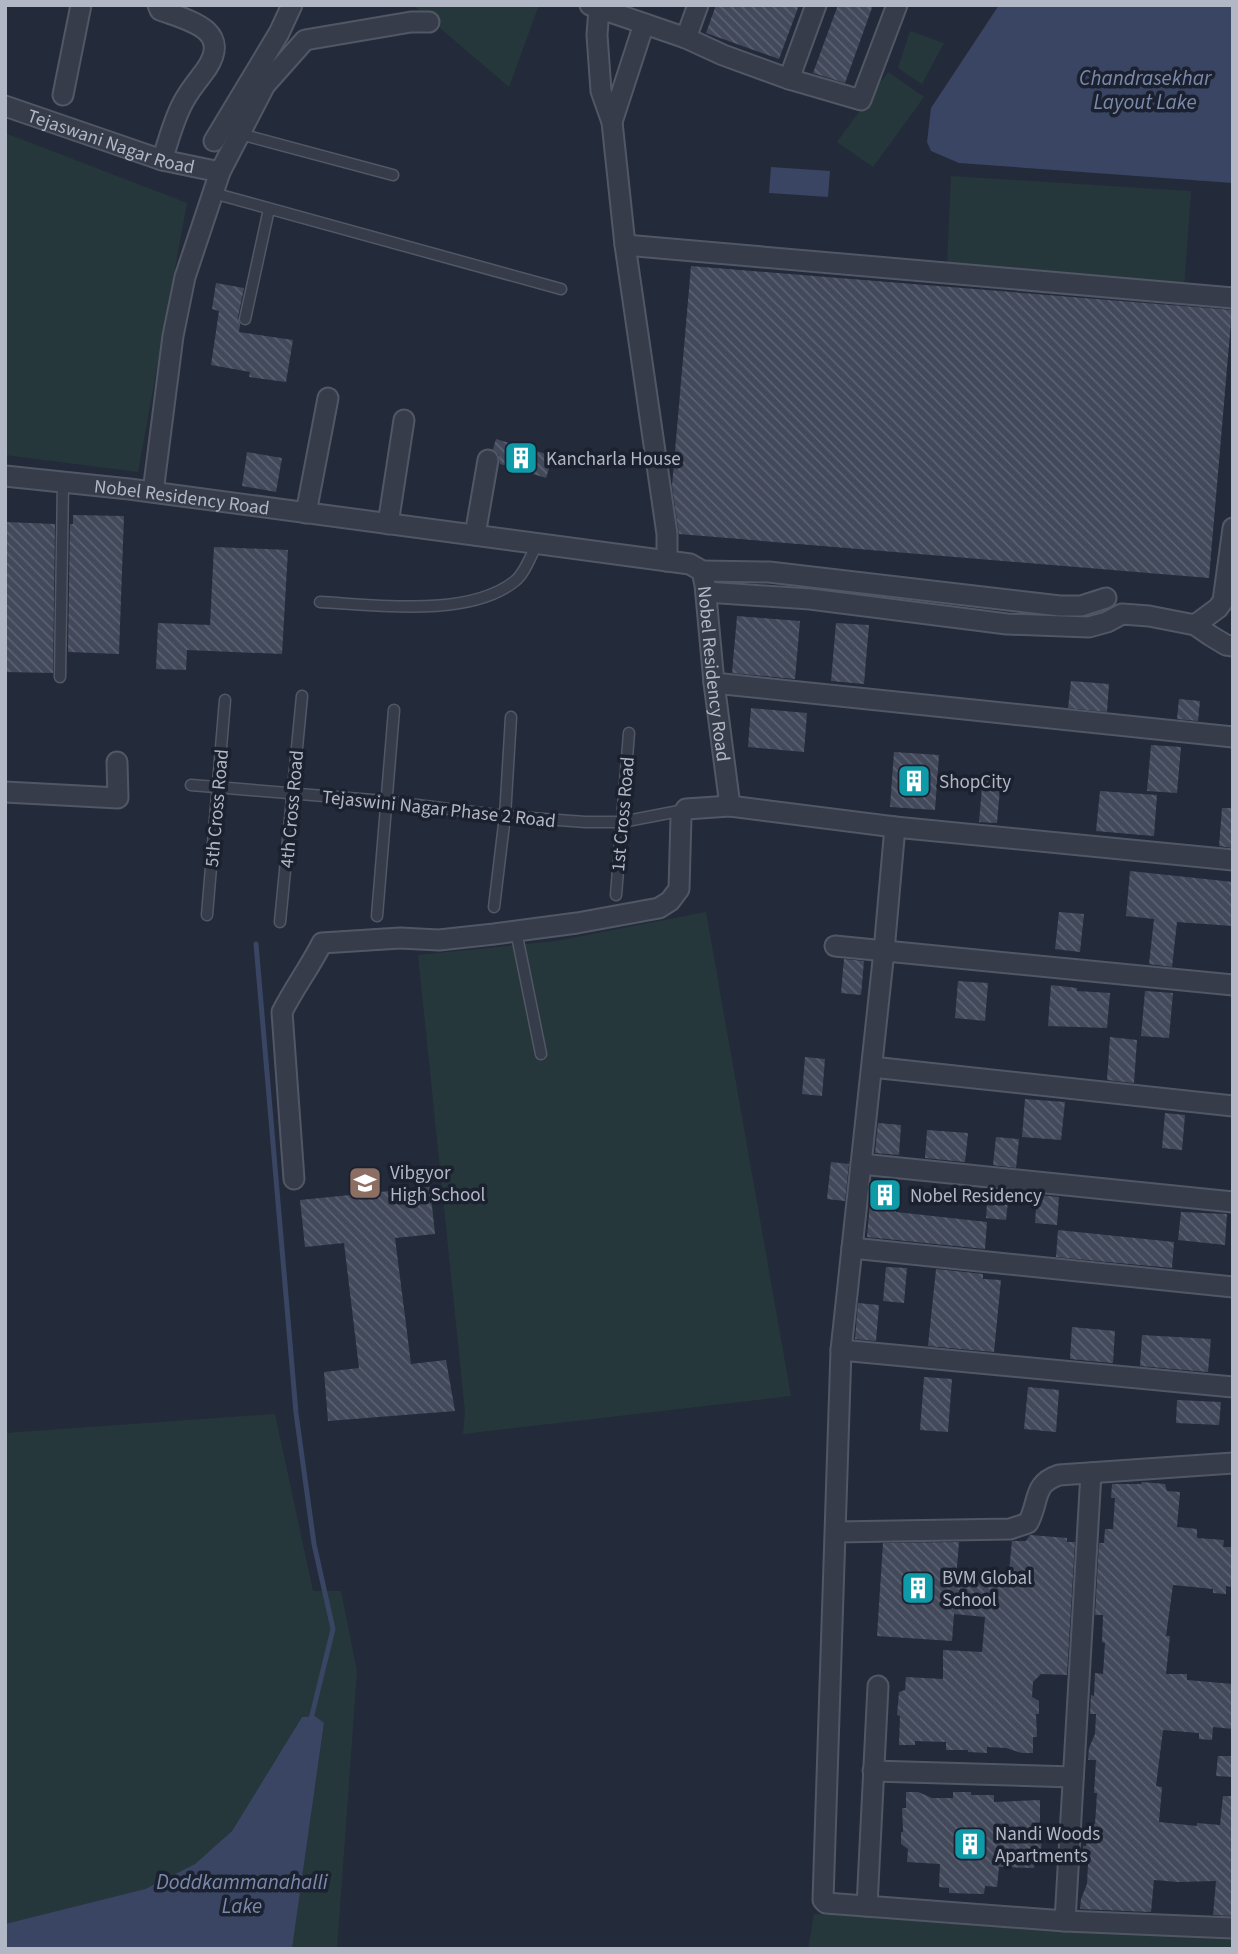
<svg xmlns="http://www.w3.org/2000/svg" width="1238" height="1954" viewBox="0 0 1238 1954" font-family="'Source Sans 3',sans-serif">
<defs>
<pattern id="building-back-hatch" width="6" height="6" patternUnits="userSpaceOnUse" patternTransform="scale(1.75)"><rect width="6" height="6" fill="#42495b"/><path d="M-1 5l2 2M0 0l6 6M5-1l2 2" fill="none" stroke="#5b6171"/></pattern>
</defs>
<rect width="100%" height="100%" fill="#232a3a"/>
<g fill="#26373c">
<path d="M 413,5 L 539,5 L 509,87 Z"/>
<path d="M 910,31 L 944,43 L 922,84 L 898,68 Z"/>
<path d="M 888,72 L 924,97 L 873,167 L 837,142 Z"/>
<path d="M 5,133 L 187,203 L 138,472 L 5,455 Z"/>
<path d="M 951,176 L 1191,191 L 1184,288 L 947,267 Z"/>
<path d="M 706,912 L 791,1396 L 463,1434 L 465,1411 L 418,955 L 556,941 Z"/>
<path d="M 275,1414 L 313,1591 L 341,1591 L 357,1671 L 337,1949 L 292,1949 L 324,1724 L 315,1716 L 302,1717 L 232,1831 L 195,1864 L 145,1889 L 5,1924 L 5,1433 Z"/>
<path d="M 814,1914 L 1233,1935 L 1233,1949 L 808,1949 Z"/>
</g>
<g fill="#394562">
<path d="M 999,5 L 1233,5 L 1233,183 L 959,163 L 931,151 L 927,142 L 931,108 Z"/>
<path d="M 771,167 L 830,171 L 828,197 L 769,193 Z"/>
<path d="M 315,1716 L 324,1723 L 292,1949 L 5,1949 L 5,1924 L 145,1889 L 195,1864 L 232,1831 L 302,1717 Z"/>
</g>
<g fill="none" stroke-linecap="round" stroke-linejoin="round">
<path stroke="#394562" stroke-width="5" d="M 256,944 L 296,1413 L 314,1544 L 333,1629 L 310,1723"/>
</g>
<g fill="url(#building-back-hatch)">
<path d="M 716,5 L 799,5 L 779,59 L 706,33 Z"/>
<path d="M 838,5 L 873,5 L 845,83 L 813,73 Z"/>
<path d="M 691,266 L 1232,310 L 1209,578 L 679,534 L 672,486 Z"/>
<path d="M 216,283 L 244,288 L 238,317 L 240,325 L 239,332 L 293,340 L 286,382 L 249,377 L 250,372 L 211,365 L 219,311 L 212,309 Z"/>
<path d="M 496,439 L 553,456 L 546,478 L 500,464 L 499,455 L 493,449 Z"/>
<path d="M 247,452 L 282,458 L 276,492 L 242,486 Z"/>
<path d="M 73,515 L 124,516 L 119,654 L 68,652 L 70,524 L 73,524 Z"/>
<path d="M 5,522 L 55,524 L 53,673 L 5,672 Z"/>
<path d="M 214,547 L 288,550 L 282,654 L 187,650 L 186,670 L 156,669 L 158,623 L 210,625 Z"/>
<path d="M 737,616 L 800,621 L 795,679 L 732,673 Z"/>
<path d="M 836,623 L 869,625 L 864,684 L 831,681 Z"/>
<path d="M 1071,681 L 1109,684 L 1107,712 L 1068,708 Z"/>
<path d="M 1179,699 L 1200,701 L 1198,721 L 1177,719 Z"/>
<path d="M 751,708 L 807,713 L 804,752 L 748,747 Z"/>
<path d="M 1151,745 L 1181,747 L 1177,793 L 1147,791 Z"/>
<path d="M 894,752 L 939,755 L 935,810 L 890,807 Z"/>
<path d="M 983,776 L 1001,777 L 997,823 L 979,822 Z"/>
<path d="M 1100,791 L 1157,795 L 1154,836 L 1096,831 Z"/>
<path d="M 1222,808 L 1233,808 L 1233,848 L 1219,846 Z"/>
<path d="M 1130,871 L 1233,882 L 1233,926 L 1177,922 L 1172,967 L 1149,964 L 1154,919 L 1126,916 Z"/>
<path d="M 1059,912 L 1084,914 L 1080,952 L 1055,949 Z"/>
<path d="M 844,959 L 864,961 L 861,995 L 841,993 Z"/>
<path d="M 958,981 L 988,983 L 985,1021 L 955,1018 Z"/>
<path d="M 1051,985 L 1077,988 L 1077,991 L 1110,993 L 1107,1028 L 1048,1026 Z"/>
<path d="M 1145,991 L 1173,993 L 1169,1038 L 1141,1036 Z"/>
<path d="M 1110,1037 L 1137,1040 L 1134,1083 L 1107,1080 Z"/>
<path d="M 805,1057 L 825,1059 L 822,1096 L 802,1094 Z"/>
<path d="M 1025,1099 L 1065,1102 L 1061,1140 L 1022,1137 Z"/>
<path d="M 1165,1113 L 1185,1115 L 1182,1150 L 1162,1148 Z"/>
<path d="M 878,1123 L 901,1125 L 899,1155 L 875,1153 Z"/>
<path d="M 927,1130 L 968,1133 L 965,1162 L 925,1158 Z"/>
<path d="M 996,1137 L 1019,1139 L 1016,1168 L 993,1165 Z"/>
<path d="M 831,1162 L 849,1164 L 845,1201 L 827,1199 Z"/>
<path d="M 872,1180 L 899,1182 L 896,1212 L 987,1222 L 985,1249 L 867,1237 Z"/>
<path d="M 430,1187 L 435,1234 L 395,1238 L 411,1364 L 446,1360 L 455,1411 L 328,1421 L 324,1372 L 359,1368 L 344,1243 L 305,1247 L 300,1200 Z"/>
<path d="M 988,1189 L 1009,1191 L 1006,1220 L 986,1218 Z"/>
<path d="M 1037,1195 L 1059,1197 L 1057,1225 L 1035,1223 Z"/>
<path d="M 1181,1212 L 1227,1214 L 1225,1245 L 1178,1240 Z"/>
<path d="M 1058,1230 L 1174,1242 L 1172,1268 L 1056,1257 Z"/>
<path d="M 886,1267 L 907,1268 L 904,1303 L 883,1301 Z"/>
<path d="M 936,1269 L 983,1274 L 983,1279 L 1001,1280 L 994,1352 L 928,1346 Z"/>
<path d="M 858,1303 L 879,1305 L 876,1341 L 855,1339 Z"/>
<path d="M 1072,1327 L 1115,1331 L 1113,1363 L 1070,1359 Z"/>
<path d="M 1142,1335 L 1211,1339 L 1208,1372 L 1140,1366 Z"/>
<path d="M 924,1377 L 952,1379 L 948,1432 L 920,1430 Z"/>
<path d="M 1028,1387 L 1059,1390 L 1056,1432 L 1024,1429 Z"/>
<path d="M 1177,1400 L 1221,1402 L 1219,1425 L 1176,1423 Z"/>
<path d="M 1142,1482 L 1165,1484 L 1167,1491 L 1180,1492 L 1177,1527 L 1197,1529 L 1197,1538 L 1224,1540 L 1223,1547 L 1233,1547 L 1233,1587 L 1226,1586 L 1226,1594 L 1213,1593 L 1213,1589 L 1173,1585 L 1166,1636 L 1170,1636 L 1166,1674 L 1187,1674 L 1187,1680 L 1233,1684 L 1233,1729 L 1213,1727 L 1212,1740 L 1199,1739 L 1199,1733 L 1163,1730 L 1156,1786 L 1162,1787 L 1159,1822 L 1197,1826 L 1197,1823 L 1220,1825 L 1223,1796 L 1233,1796 L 1233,1916 L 1213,1915 L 1216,1881 L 1178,1882 L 1154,1880 L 1151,1912 L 1080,1909 L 1081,1899 L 1087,1884 L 1088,1864 L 1083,1864 L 1083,1846 L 1086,1846 L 1088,1824 L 1095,1824 L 1097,1793 L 1094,1793 L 1096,1760 L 1088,1760 L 1089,1748 L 1095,1734 L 1096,1714 L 1090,1714 L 1091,1695 L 1094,1696 L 1095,1673 L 1103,1674 L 1105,1643 L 1102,1642 L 1103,1615 L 1095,1615 L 1099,1543 L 1104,1543 L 1105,1529 L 1113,1529 L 1115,1498 L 1111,1498 L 1112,1484 L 1141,1484 Z"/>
<path d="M 1030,1535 L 1067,1538 L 1067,1542 L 1075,1542 L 1067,1675 L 1041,1674 L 1033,1682 L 1032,1697 L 1039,1701 L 1039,1714 L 1036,1714 L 1037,1737 L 1033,1737 L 1033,1753 L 1022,1753 L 1006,1748 L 987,1747 L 987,1753 L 968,1752 L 968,1750 L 946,1750 L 946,1742 L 915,1741 L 915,1745 L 899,1745 L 900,1716 L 897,1715 L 899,1692 L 905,1690 L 906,1677 L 943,1679 L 943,1650 L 982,1652 L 985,1617 L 954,1614 L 952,1641 L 877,1636 L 883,1543 L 959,1542 L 956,1579 L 984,1581 L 985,1571 L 1009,1572 L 1012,1541 L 1026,1541 Z"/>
<path d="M 1218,1756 L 1233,1756 L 1233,1777 L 1216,1776 Z"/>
<path d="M 906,1792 L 918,1792 L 932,1798 L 953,1798 L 953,1792 L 971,1792 L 971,1795 L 994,1795 L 994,1802 L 1040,1800 L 1040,1828 L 1042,1831 L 1041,1853 L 1035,1855 L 1034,1868 L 999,1867 L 997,1887 L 985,1886 L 984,1894 L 949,1893 L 949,1888 L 939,1887 L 940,1864 L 907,1862 L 908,1849 L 901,1844 L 901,1832 L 903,1832 L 902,1808 L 906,1808 Z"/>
</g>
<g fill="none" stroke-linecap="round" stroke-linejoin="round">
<defs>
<g id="lane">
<path d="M 240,134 L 393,175"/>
<path d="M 213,193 L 561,289"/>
<path d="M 245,319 L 269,209"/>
<path d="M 320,602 C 376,605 469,618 515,581 C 525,573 531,555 537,544"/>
<path d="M 60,677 L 63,482"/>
<path d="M 191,785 L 385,801 L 505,816 L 585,822 L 622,822 L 684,810"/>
<path d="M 616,895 L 629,733"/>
<path d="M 494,907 L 505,816 L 511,717"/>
<path d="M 207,915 L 225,700"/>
<path d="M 377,916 L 394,710"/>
<path d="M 280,922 L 302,696"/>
<path d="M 516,931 L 541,1054"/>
</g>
<g id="street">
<path d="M 158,5 L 160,10 C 187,20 232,29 207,68 C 200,78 191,88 185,99 C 174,117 169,140 162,160"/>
<path d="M 590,5 L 686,38 L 723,55 L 789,79 L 861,100 L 897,5"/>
<path d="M 599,8 L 597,35 L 601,91 L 612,122 L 625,245 L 667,534 L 667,561"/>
<path d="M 686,38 L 698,5"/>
<path d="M 789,79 L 816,5"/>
<path d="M 63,95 L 81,5"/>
<path id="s1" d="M 5,106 L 162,160 L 220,172"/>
<path d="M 612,122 L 644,24"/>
<path d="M 214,141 L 279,33 L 292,5"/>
<path d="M 625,245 L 1233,298"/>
<path id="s2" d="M 5,476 L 129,489 L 690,564 L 702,571 L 705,585 L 714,683 L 730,806 L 895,827 L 1233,860"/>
<path d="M 153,492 L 173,336 L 185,277 L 220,172 L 265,85 L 305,40 L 411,22 L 429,22"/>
<path d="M 306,513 L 328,398"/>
<path d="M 388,524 L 404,420"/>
<path d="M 475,535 L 488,460"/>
<path d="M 702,571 L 769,572 L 1060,606 L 1081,606 L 1106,598"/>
<path d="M 706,592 L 810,599 L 1007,624 L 1089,627 L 1107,622 L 1122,614 L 1149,616 L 1195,625 L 1211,636 L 1226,645 L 1233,646"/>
<path d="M 1195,625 L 1218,608 L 1223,601 L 1233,528"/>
<path d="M 714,683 L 1233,737"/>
<path d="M 5,792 L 118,798 L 117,762"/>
<path d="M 895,827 L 884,951 L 841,1350 L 823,1900 L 826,1903 L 839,1904 L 1065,1921 L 1233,1928"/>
<path d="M 835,946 L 1233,985"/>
<path d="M 872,1067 L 1233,1106"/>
<path d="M 861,1164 L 1233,1202"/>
<path d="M 294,1179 L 282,1012 C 294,988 310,967 322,943 L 400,938 L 439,940 L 494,934 L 577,923 L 659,908 L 670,901 L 679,889 L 681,817 L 686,809 L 730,806"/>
<path d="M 852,1248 L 1233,1287"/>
<path d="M 841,1350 L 1233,1387"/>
<path d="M 836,1532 L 1010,1529 L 1028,1523 C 1040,1501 1032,1484 1059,1475 L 1233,1463"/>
<path d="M 873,1771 L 1073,1777"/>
<path d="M 867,1906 L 878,1686"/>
<path d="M 1065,1921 L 1091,1473"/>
</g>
</defs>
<use href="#lane" stroke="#525765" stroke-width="13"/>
<use href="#street" stroke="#525765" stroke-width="23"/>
<use href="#lane" stroke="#373c4a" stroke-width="10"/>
<use href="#street" stroke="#373c4a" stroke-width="19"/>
</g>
<defs>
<symbol id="building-square" viewBox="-11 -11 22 22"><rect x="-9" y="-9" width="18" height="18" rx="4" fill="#0f9aa8" stroke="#1c212f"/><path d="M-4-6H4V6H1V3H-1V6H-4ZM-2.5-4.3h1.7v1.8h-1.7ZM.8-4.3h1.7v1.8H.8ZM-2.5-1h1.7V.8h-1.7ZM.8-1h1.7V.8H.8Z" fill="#fff"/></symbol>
<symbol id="school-square" viewBox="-11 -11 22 22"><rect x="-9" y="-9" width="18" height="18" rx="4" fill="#8d6e63" stroke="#1c212f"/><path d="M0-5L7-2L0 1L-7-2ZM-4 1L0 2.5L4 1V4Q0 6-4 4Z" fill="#fff"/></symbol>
</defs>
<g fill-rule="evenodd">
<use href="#building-square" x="502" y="439" width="38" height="38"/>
<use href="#building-square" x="895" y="762" width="38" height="38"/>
<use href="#school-square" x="346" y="1164" width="38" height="38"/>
<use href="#building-square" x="866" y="1176" width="38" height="38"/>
<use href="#building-square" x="899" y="1569" width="38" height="38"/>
<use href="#building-square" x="951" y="1825" width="38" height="38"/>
</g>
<g text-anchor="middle" stroke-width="7" stroke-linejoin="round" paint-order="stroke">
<g font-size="19" fill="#b2b7c6" stroke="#1c212f">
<text dy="7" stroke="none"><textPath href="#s1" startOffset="112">Tejaswani Nagar Road</textPath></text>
<text dy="7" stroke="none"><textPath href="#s2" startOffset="178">Nobel Residency Road</textPath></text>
<text dy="7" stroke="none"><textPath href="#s2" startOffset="808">Nobel Residency Road</textPath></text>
<text transform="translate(216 808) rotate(-85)" y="7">5th Cross Road</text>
<text transform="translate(439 808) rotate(6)" y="7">Tejaswini Nagar Phase 2 Road</text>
<text transform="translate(291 809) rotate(-85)" y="7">4th Cross Road</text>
<text transform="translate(622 814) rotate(-85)" y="7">1st Cross Road</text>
</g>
<g font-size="19" fill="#b2b7c6" stroke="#1c212f" text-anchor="start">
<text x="546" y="465">Kancharla House</text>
<text x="939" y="788">ShopCity</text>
<text x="390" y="1179">Vibgyor<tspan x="390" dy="22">High School</tspan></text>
<text x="910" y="1202">Nobel Residency</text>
<text x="942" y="1584">BVM Global<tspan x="942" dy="22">School</tspan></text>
<text x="995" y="1840">Nandi Woods<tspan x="995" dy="22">Apartments</tspan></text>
</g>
<g font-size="21" font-style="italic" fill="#7b8aac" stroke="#1c212f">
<text x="1145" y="85">Chandrasekhar<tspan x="1145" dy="24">Layout Lake</tspan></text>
<text x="242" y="1889">Doddkammanahalli<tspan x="242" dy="24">Lake</tspan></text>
</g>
</g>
<rect width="1238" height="1954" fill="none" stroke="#b2b7c6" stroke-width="14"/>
</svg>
